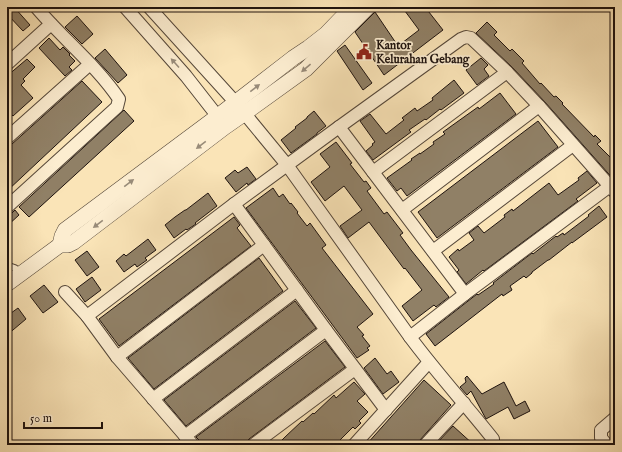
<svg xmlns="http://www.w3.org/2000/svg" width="622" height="452" viewBox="0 0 622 452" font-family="'IM FELL English',serif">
<rect width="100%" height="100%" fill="#fae4b7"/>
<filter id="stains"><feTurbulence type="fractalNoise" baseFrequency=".005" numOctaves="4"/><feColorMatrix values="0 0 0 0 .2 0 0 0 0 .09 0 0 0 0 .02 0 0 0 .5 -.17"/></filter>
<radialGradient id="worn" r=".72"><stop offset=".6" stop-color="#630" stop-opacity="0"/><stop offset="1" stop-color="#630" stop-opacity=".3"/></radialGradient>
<g fill="#908066" stroke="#1e130f">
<path d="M 7,7 L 14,7 L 30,25 L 23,31 L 7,14 Z"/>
<path d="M 402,7 L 425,7 L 443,30 L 384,75 L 355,32 L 375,12 L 398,46 L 419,30 Z"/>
<path d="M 77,16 L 93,34 L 82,44 L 65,27 Z"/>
<path d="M 487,22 L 497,32 L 494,35 L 510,51 L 512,49 L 524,61 L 522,63 L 540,84 L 541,83 L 554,97 L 556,96 L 563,103 L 562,104 L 594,137 L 595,135 L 601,141 L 597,144 L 615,162 L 615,181 L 544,101 L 512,67 L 476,33 Z"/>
<path d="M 49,38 L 60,50 L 63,47 L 70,54 L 69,55 L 75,61 L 69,67 L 72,70 L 65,76 L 39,48 Z"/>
<path d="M 345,45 L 372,83 L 363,90 L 337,51 Z"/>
<path d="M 105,49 L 127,75 L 118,83 L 95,58 Z"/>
<path d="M 481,58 L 488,65 L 484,69 L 489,76 L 477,85 L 466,70 Z"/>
<path d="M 27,59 L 35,67 L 23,79 L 25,81 L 21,85 L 33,98 L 13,116 L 12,115 L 7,119 L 7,76 Z"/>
<path d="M 454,80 L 464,93 L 441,110 L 440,109 L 426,120 L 425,119 L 409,130 L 411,132 L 373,160 L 366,151 L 373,145 L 372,144 L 375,142 L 360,121 L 370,114 L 386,134 L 404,120 L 402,118 L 415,108 L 417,111 L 433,100 L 432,98 Z"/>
<path d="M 82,81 L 102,102 L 7,191 L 7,145 L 12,144 Z"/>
<path d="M 500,93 L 516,114 L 407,196 L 401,188 L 397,191 L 387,178 L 412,160 L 411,159 L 420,153 L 420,154 L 434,144 L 433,142 L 445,134 L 443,132 L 478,107 L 479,109 Z"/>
<path d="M 124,110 L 134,121 L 29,217 L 19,207 Z"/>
<path d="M 314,111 L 326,126 L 317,133 L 317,134 L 291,153 L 281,140 L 296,128 L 295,127 L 307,118 L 307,117 Z"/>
<path d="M 538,121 L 558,147 L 437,238 L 418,212 Z"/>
<path d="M 336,142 L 352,163 L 350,164 L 364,182 L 366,181 L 371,188 L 367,191 L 384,214 L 387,212 L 403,233 L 400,235 L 411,250 L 449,297 L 436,307 L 434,305 L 413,321 L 402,306 L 422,290 L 405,268 L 404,269 L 369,222 L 348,238 L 340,226 L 362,210 L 344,186 L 325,201 L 311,182 L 330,167 L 320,154 Z"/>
<path d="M 247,167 L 256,179 L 248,185 L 247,183 L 236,192 L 225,178 L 235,170 L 238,173 Z"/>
<path d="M 587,171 L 597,183 L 576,199 L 578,201 L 484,271 L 483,270 L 466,284 L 457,272 L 459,270 L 449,257 L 458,249 L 459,251 L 474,240 L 469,233 L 478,226 L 484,233 L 505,217 L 504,215 L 512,209 L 513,211 L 549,183 L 558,195 L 579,180 L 578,178 Z"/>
<path d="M 273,188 L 279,197 L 283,194 L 290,204 L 291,203 L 298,212 L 297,213 L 307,226 L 310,223 L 326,245 L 322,248 L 373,314 L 357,327 L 364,335 L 362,336 L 370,346 L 367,348 L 369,350 L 357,358 L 246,208 Z"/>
<path d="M 208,193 L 217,206 L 195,223 L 196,224 L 187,230 L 186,229 L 174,238 L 165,225 L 175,217 L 185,210 L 186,210 Z"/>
<path d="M 599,206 L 607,217 L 572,243 L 572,242 L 549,260 L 548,260 L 532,272 L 532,273 L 526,278 L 524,276 L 510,286 L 512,290 L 503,296 L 502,294 L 435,346 L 426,334 L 477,294 L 478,295 L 494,284 L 493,283 L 532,253 L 533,254 L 556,236 L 557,237 L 563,233 L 564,235 L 589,216 L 588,215 Z"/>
<path d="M 15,210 L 19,215 L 7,226 L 7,214 L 12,213 Z"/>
<path d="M 234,217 L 240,225 L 237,228 L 251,246 L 119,346 L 99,319 Z"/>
<path d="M 148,239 L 156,250 L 145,258 L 147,260 L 137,267 L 135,264 L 124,272 L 116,261 L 124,254 L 126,256 Z"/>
<path d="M 87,251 L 99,267 L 87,276 L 75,260 Z"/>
<path d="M 259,258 L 283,291 L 154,389 L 128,358 Z"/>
<path d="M 92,277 L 101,290 L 85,302 L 76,289 Z"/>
<path d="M 44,285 L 58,302 L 43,313 L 30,296 Z"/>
<path d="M 295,301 L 316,328 L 186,426 L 164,400 Z"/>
<path d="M 18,308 L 26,319 L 7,335 L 7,316 Z"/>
<path d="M 325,341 L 345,367 L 249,439 L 243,445 L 200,445 L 199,440 L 196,437 Z"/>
<path d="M 375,358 L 387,374 L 391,371 L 399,382 L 383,394 L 364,368 Z"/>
<path d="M 467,376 L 482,394 L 504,382 L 516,406 L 525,401 L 530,411 L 514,419 L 508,407 L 486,419 L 471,391 L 467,395 L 460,387 L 466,382 L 465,378 Z"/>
<path d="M 424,380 L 451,405 L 420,440 L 418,445 L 366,445 Z"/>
<path d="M 354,382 L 365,394 L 357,401 L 368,412 L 359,421 L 361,423 L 355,429 L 353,427 L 335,445 L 277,445 L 285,437 L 302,421 L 303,422 L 313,413 L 314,414 L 334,395 L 336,398 Z"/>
<path d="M 453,426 L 474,445 L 435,445 Z"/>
</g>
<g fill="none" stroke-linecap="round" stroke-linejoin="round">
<defs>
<path id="service" d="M 7,267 C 13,266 17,269 21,273"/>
<g id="minor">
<path d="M 125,7 L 186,76 L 222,122"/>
<path d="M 149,7 L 236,103 L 287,165 L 410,337 C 436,372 466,405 493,439 L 493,445"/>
<path d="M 7,64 L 51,24"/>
<path d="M 339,127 L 461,39 L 466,37 L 471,38 L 507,72 L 539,106 L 615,192"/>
<path d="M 7,138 L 90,64"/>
<path d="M 373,172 L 507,72"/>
<path d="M 234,204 L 326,330 L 386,410"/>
<path d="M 7,207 L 117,107 L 119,99 C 97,66 62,38 36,7"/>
<path d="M 402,210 L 539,106"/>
<path d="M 433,251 L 573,145"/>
<path d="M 65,292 L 87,316 L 117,357 L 193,445"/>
<path d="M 87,316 L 234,204 L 339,127 L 465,294"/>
<path d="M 410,337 L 465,294 L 610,186"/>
<path d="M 117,357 L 264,245"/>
<path d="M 153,399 L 297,290"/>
<path d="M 185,436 L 326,330"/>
<path d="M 253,445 L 355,369"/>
<path d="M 354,445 L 429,362"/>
<path d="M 425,445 L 464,403"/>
<path d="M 607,445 L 601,438 L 601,430 L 615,418"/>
</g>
<g id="tertiary">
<path d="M 60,245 L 62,236 L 65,230 L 218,116 L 293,58 L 308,48 L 326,34 L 352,7"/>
<path d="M 7,284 L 60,245 L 68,245 L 74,242 L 225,127 L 245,113 L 306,69 L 368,7"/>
</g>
</defs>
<use href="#service" stroke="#554739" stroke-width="8"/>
<use href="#minor" stroke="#554739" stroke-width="14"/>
<use href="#tertiary" stroke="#554739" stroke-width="16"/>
<use href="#service" stroke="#fcedd0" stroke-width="6"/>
<use href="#minor" stroke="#fcedd0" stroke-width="12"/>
<use href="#tertiary" stroke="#fcedd0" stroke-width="15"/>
</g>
<defs><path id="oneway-solid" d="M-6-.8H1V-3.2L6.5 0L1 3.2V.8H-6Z"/></defs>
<g fill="#988b79">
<use href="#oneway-solid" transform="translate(175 63) rotate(-132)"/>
<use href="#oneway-solid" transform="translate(306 68) rotate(140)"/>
<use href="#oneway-solid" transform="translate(255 88) rotate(-38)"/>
<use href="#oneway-solid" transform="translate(201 145) rotate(143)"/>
<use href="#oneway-solid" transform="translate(129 183) rotate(-37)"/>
<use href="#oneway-solid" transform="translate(98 224) rotate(143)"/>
</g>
<defs>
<symbol id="civic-bare" viewBox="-9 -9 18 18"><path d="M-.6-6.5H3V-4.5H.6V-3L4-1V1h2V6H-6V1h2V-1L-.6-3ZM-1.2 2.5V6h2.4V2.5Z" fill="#8f2418" stroke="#fcedd0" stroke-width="2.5" paint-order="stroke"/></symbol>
</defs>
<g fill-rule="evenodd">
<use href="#civic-bare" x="353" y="41" width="22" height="22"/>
</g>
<g text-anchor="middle" stroke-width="3.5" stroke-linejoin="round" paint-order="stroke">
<g font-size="12" font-weight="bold" fill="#1e130f" stroke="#fcedd0" text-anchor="start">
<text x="376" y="49">Kantor<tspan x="376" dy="14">Kelurahan Gebang</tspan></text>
</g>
</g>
<rect width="622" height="452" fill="none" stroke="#fae4b7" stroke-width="24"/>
<rect x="8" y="8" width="606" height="436" fill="none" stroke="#1e130f" stroke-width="2"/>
<rect x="12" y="12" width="598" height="428" fill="none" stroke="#1e130f"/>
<path d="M24 422v6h78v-6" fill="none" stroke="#1e130f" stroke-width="2"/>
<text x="30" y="422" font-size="12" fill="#1e130f" stroke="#fcedd0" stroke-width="3" paint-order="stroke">50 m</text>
<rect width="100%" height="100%" filter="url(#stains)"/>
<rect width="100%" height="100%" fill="url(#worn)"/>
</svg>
